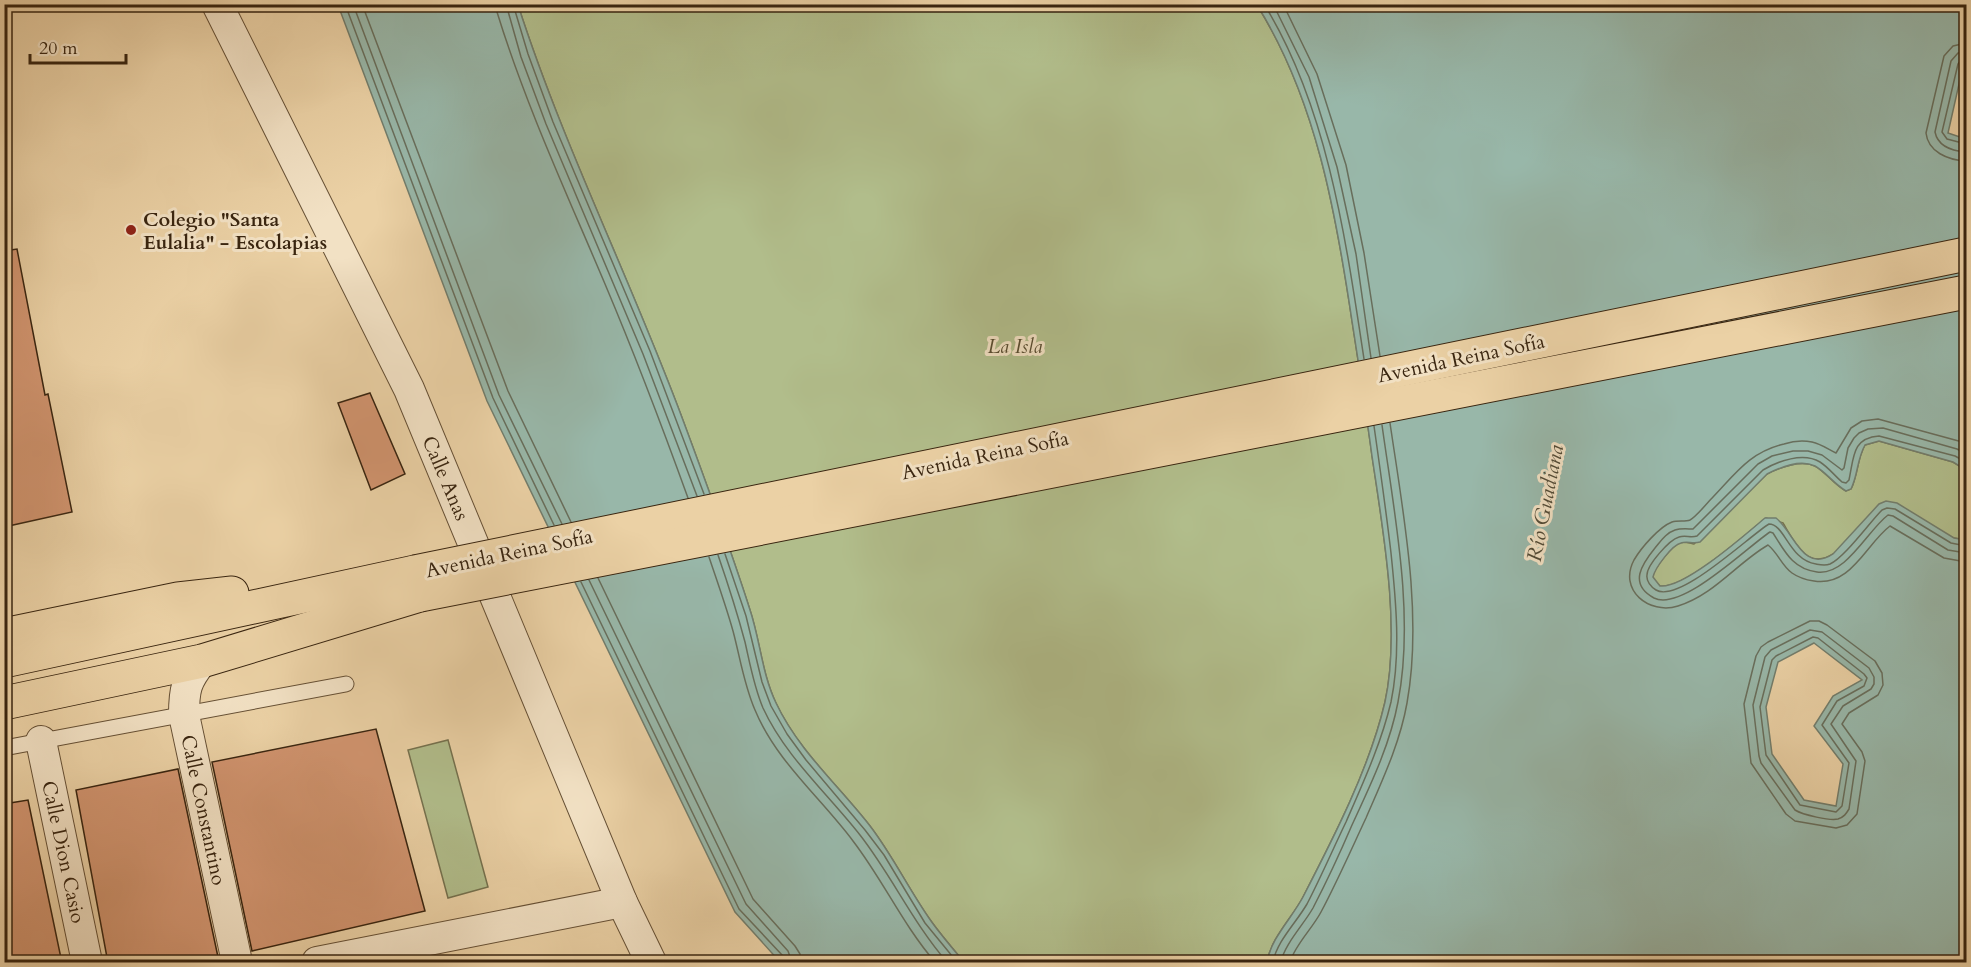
<svg xmlns="http://www.w3.org/2000/svg" width="1971" height="967" viewBox="0 0 1971 967" font-family="Cardo,serif">
<rect width="100%" height="100%" fill="#ebd1a5"/>
<filter id="stains"><feTurbulence type="fractalNoise" baseFrequency=".00333" numOctaves="4"/><feColorMatrix values="0 0 0 0 .2 0 0 0 0 .09 0 0 0 0 .02 0 0 0 .5 -.17"/></filter>
<radialGradient id="worn" r=".72"><stop offset=".6" stop-color="#630" stop-opacity="0"/><stop offset="1" stop-color="#630" stop-opacity=".3"/></radialGradient>
<g fill="#b1bd8b" stroke="#75714e" stroke-width="1.5">
<path d="M 518,5 L 1257,5 C 1316,99 1336,213 1352,321 C 1359,366 1366,411 1372,456 C 1383,530 1401,629 1385,702 C 1370,767 1334,837 1303,897 C 1292,918 1271,938 1267,962 L 964,962 C 953,949 941,935 931,921 C 909,890 893,856 870,826 C 839,786 798,750 776,703 C 762,674 760,640 750,610 C 730,547 707,485 684,423 C 632,282 564,148 518,5 Z"/>
<path d="M 1879,441 L 1953,462 L 1966,470 L 1966,540 L 1954,538 L 1833,554 C 1807,571 1794,541 1783,523 L 1766,518 C 1746,534 1684,590 1660,586 C 1658,584 1654,581 1653,578 C 1651,571 1672,546 1679,543 C 1684,541 1689,543 1694,544 L 1767,474 C 1781,467 1800,459 1815,466 C 1826,472 1834,485 1846,491 L 1851,489 C 1858,475 1857,459 1865,445 Z"/>
<path d="M 448,740 L 488,887 L 448,898 L 408,750 Z"/>
</g>
<g fill="#98b7a9" stroke="#727d6c" stroke-width="1.5" fill-rule="evenodd">
<path d="M 338,5 L 518,5 C 564,148 632,282 684,423 C 707,485 730,547 750,610 C 760,640 762,674 776,703 C 798,750 839,786 870,826 C 893,856 909,890 931,921 C 941,935 953,949 964,962 L 780,962 L 735,912 L 487,401 Z"/>
<path d="M 1257,5 L 1966,5 L 1966,53 L 1948,133 L 1966,139 L 1966,470 L 1953,462 L 1879,441 L 1865,445 C 1857,459 1858,475 1851,489 L 1846,491 C 1834,484 1826,472 1815,466 C 1800,459 1781,467 1767,474 L 1700,542 C 1693,544 1687,541 1681,543 C 1672,545 1655,568 1653,577 L 1660,586 C 1684,589 1746,534 1765,518 L 1776,518 C 1794,532 1803,574 1833,554 L 1879,504 L 1886,501 L 1897,503 L 1954,538 L 1966,540 L 1966,962 L 1267,962 C 1271,938 1292,918 1303,897 C 1334,837 1370,767 1385,702 C 1401,629 1383,530 1372,456 C 1366,411 1359,366 1352,321 C 1336,213 1316,99 1257,5 ZM 1814,643 L 1862,680 L 1833,696 L 1814,726 L 1843,764 L 1836,806 L 1804,800 L 1772,754 L 1766,707 L 1778,662 Z"/>
</g>
<g fill="none" stroke-linecap="round" stroke-linejoin="round">
<g stroke="#686e5c" stroke-width="1.5">
<path d="M 345,4 L 493,398 L 554,525"/>
<path d="M 353,4 L 499,395 L 562,524"/>
<path d="M 362,4 L 508,391 L 571,522"/>
<path d="M 497,4 L 497,12 C 526,106 567,194 605,284 C 635,355 662,426 688,498"/>
<path d="M 506,4 L 521,57 L 546,124 L 643,354 L 697,496"/>
<path d="M 513,4 L 528,54 L 553,122 L 650,351 L 704,494"/>
<path d="M 1264,4 C 1328,108 1346,241 1364,359"/>
<path d="M 1273,4 L 1309,77 L 1337,167 L 1356,254 L 1371,358"/>
<path d="M 1283,4 L 1317,74 L 1346,165 L 1364,253 L 1380,356"/>
<path d="M 1966,43 L 1953,46 L 1944,56 L 1926,133 C 1928,152 1948,160 1966,161"/>
<path d="M 1966,52 L 1958,53 L 1951,61 L 1935,132 C 1938,147 1953,151 1966,152"/>
<path d="M 1966,59 L 1961,60 L 1958,64 L 1942,132 L 1947,139 L 1966,144"/>
<path d="M 1966,443 L 1878,419 L 1862,421 L 1851,428 L 1836,453 C 1828,449 1821,444 1812,442 C 1803,440 1793,441 1784,444 C 1750,452 1736,473 1713,497 C 1708,502 1696,517 1690,520 C 1685,522 1678,520 1672,522 C 1659,527 1641,548 1634,560 C 1618,590 1649,615 1678,606 C 1714,595 1737,563 1768,545 C 1778,553 1782,566 1792,573 C 1799,578 1807,580 1814,581 C 1851,587 1866,544 1890,526 L 1944,558 L 1966,562"/>
<path d="M 1966,454 L 1957,449 L 1883,428 L 1868,429 L 1859,433 L 1854,438 L 1848,448 L 1844,468 L 1842,470 L 1822,455 L 1808,451 L 1793,451 L 1772,456 L 1758,464 L 1693,529 C 1688,529 1681,528 1675,530 C 1666,533 1661,541 1655,548 C 1642,564 1628,584 1654,598 C 1682,612 1747,547 1770,532 L 1773,533 C 1785,552 1793,569 1817,572 C 1846,576 1867,531 1888,515 L 1893,516 L 1948,550 L 1966,553"/>
<path d="M 1966,462 L 1955,456 L 1879,436 C 1852,438 1854,457 1849,480 L 1846,483 L 1842,482 C 1835,476 1828,467 1820,462 C 1803,452 1778,461 1763,470 L 1697,536 C 1691,538 1685,535 1679,537 C 1669,540 1647,565 1647,575 C 1646,581 1651,587 1656,590 C 1679,604 1749,536 1769,524 C 1785,524 1789,560 1816,564 C 1821,565 1825,566 1830,564 C 1844,558 1870,522 1882,510 L 1887,508 L 1895,509 L 1951,543 L 1966,546"/>
<path d="M 725,554 L 746,616 L 762,682 L 771,706 L 787,734 L 806,760 L 865,830 L 884,855 L 925,923 L 957,962"/>
<path d="M 718,555 C 728,584 737,612 745,642 C 750,664 754,687 763,708 C 785,756 827,793 860,835 C 892,876 913,923 947,962"/>
<path d="M 709,557 C 717,581 726,606 733,631 C 740,657 744,685 755,710 C 776,761 821,798 853,841 C 883,880 903,925 935,962"/>
<path d="M 598,578 L 753,899 L 795,946 L 800,954 L 801,962"/>
<path d="M 589,580 L 746,904 L 788,951 L 792,962"/>
<path d="M 581,582 L 739,909 L 783,956 L 784,962"/>
<path d="M 1810,621 L 1819,621 L 1827,625 L 1875,661 L 1882,673 L 1883,685 L 1878,695 L 1849,713 L 1842,724 L 1862,752 L 1865,761 L 1857,814 L 1847,825 L 1836,828 L 1795,821 L 1786,814 L 1751,763 L 1744,704 L 1756,656 L 1761,647 L 1768,642 Z"/>
<path d="M 1810,630 L 1822,632 L 1869,668 L 1874,677 L 1874,684 L 1871,689 L 1843,706 L 1831,724 L 1856,761 L 1849,809 C 1846,814 1844,817 1838,819 C 1830,821 1803,815 1795,810 L 1761,763 L 1759,756 L 1753,705 L 1765,657 L 1771,650 Z"/>
<path d="M 1813,637 L 1818,638 L 1864,674 L 1867,678 L 1864,686 L 1837,701 L 1822,725 L 1849,763 L 1842,806 L 1836,812 L 1800,805 L 1766,755 L 1760,707 L 1772,660 L 1776,656 Z"/>
<path d="M 1273,962 C 1277,941 1296,923 1307,904 C 1321,877 1333,849 1346,822 C 1363,783 1381,744 1391,702 C 1401,654 1396,601 1391,553 C 1386,510 1380,468 1374,426"/>
<path d="M 1281,962 C 1284,945 1304,924 1313,908 C 1327,881 1340,853 1352,825 C 1370,786 1390,745 1398,702 C 1415,615 1394,512 1382,425"/>
<path d="M 1290,962 C 1295,945 1312,929 1321,912 C 1337,882 1351,850 1366,818 C 1382,781 1400,743 1407,703 C 1423,615 1403,512 1390,423"/>
</g>
</g>
<g fill="#d1946f" stroke="#392510" stroke-width="1.5">
<path d="M 17,249 L 45,395 L 48,394 L 72,512 L 4,527 L 4,251 Z"/>
<path d="M 370,393 L 405,474 L 371,490 L 338,403 Z"/>
<path d="M 376,729 L 425,911 L 252,951 L 212,762 Z"/>
<path d="M 178,769 L 218,957 L 191,963 L 108,963 L 76,790 Z"/>
<path d="M 28,800 L 62,963 L 4,963 L 4,804 Z"/>
</g>
<g fill="none" stroke-linecap="round" stroke-linejoin="round">
<defs>
<path id="lane" d="M 4,748 L 346,684"/>
<g id="street">
<path d="M 217,4 L 409,389 L 622,902 L 651,962"/>
<path d="M 202,661 C 186,681 184,689 184,715 L 237,962"/>
<path d="M 41,741 L 87,962"/>
<path d="M 317,962 L 622,902"/>
</g>
<g id="highway">
<path d="M 4,635 L 178,599 L 232,593"/>
<path d="M 4,661 L 415,572"/>
<path d="M 4,703 L 202,661 L 420,595"/>
</g>
</defs>
<use href="#lane" stroke="#665035" stroke-width="17"/>
<use href="#street" stroke="#665035" stroke-width="32"/>
<use href="#highway" stroke="#392510" stroke-width="35"/>
<use href="#lane" stroke="#f2e1c4" stroke-width="15"/>
<use href="#street" stroke="#f2e1c4" stroke-width="30"/>
<use href="#highway" stroke="#ebd1a5" stroke-width="33"/>
<defs>
<g id="highway-bridge">
<path d="M 415,572 L 1966,254"/>
<path d="M 420,595 L 1966,292"/>
</g>
</defs>
<use href="#highway-bridge" stroke="#392510" stroke-width="35" stroke-linecap="butt"/>
<use href="#highway-bridge" stroke="#ebd1a5" stroke-width="33"/>
</g>
<circle fill="#8f2418" stroke="#f2e1c4" stroke-width="2" cx="131" cy="230" r="6"/>
<g text-anchor="middle" stroke-width="6" stroke-linejoin="round" paint-order="stroke">
<g font-size="20" font-weight="bold" fill="#392510" stroke="#f2e1c4" text-anchor="start">
<text x="143" y="226">Colegio "Santa<tspan x="143" dy="23">Eulalia" - Escolapias</tspan></text>
</g>
<g font-size="20" font-style="italic" fill="#574b2f" stroke="#f2e1c4">
<text x="1015" y="353">La Isla</text>
</g>
<g font-size="20" fill="#392510" stroke="#f2e1c4">
<text transform="translate(1461 358) rotate(-12)" y="7">Avenida Reina Sofía</text>
<text transform="translate(985 455) rotate(-12)" y="7">Avenida Reina Sofía</text>
<text transform="translate(446 478) rotate(67)" y="7">Calle Anas</text>
<text transform="translate(509 553) rotate(-12)" y="7">Avenida Reina Sofía</text>
<text transform="translate(204 810) rotate(78)" y="7">Calle Constantino</text>
<text transform="translate(64 852) rotate(78)" y="7">Calle Dion Casio</text>
</g>
<g font-size="21" font-style="italic" fill="#514a36" stroke="#f2e1c4">
<text transform="translate(1545 503) rotate(-79)" y="7">Río Guadiana</text>
</g>
</g>
<rect width="1971" height="967" fill="none" stroke="#ebd1a5" stroke-width="24"/>
<rect x="6" y="6" width="1959" height="955" fill="none" stroke="#392510" stroke-width="3"/>
<rect x="12" y="12" width="1947" height="943" fill="none" stroke="#392510" stroke-width="1.5"/>
<path d="M30 54v9h96v-9" fill="none" stroke="#392510" stroke-width="3"/>
<text x="39" y="54" font-size="18" fill="#392510" stroke="#f2e1c4" stroke-width="4.5" paint-order="stroke">20 m</text>
<rect width="100%" height="100%" filter="url(#stains)"/>
<rect width="100%" height="100%" fill="url(#worn)"/>
</svg>
